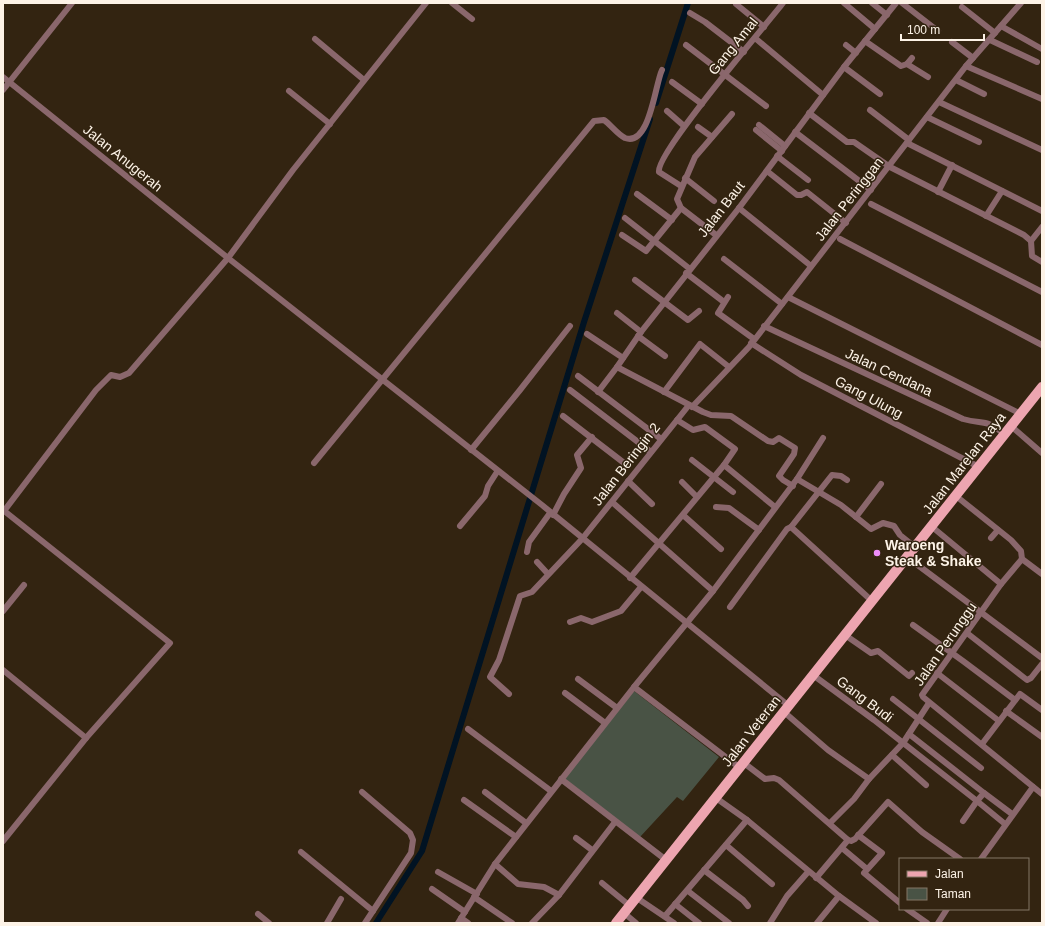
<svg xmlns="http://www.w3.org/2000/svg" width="1045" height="926" viewBox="0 0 1045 926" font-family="Arial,sans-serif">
<rect width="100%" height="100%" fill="#332411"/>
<path fill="#495345" d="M 634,691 L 719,757 L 683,801 L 677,797 L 640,837 L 564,778 Z"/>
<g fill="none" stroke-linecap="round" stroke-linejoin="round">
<g stroke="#011323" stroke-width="6">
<path d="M 656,103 L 688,3"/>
<path d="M 376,923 L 422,851 L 584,322 L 650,119"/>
</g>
<g stroke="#8a676c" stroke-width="6">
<path d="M 452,3 L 472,19"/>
<path d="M 844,3 L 875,29"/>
<path d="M 872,3 L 887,15"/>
<path d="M 902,3 L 938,31"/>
<path d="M 736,4 L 764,27"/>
<path d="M 962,7 L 995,33"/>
<path d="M 690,13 L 705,22 L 744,52"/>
<path d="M 1001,26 L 1042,49"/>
<path d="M 755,38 L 823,95"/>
<path d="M 315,39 L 364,80"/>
<path d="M 990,40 L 1037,62"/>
<path d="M 865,41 L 901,66 L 907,64 L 912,58"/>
<path d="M 952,42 L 973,58"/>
<path d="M 686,45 L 766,106"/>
<path d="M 846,45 L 856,53"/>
<path d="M 907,64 L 928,77"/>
<path d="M 966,66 L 1042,99"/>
<path d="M 844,67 L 880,94"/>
<path d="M 3,77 L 228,258 L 542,505 L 789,706"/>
<path d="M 956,80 L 984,94"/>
<path d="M 672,82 L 702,104"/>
<path d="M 3,90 L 72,3"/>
<path d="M 289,91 L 330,124"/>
<path d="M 939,102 L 1042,150"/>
<path d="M 870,110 L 909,140"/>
<path d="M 667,111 L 684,126"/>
<path d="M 809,113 L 847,142 L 854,142 L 890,167 L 1024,235 L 1031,241"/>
<path d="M 927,117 L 979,142"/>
<path d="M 759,125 L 785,146"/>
<path d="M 698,127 L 712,137"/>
<path d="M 756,130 L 782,151"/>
<path d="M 795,132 L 871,190"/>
<path d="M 907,143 L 1042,211"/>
<path d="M 777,156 L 808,180"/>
<path d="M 767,171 L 797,195 L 801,195 L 807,192 L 846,223"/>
<path d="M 685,178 L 714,201"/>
<path d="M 681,186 L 659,172 C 655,154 766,25 783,3"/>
<path d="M 938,192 L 952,165"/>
<path d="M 637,194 L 672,220"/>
<path d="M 871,204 L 1042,292"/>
<path d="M 739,208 L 811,266"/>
<path d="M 986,216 L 1002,191"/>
<path d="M 625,218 L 690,269"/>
<path d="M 622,235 L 646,251 L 681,208"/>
<path d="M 716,235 L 681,208 L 677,199 L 695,157 L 732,114"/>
<path d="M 840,239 L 1042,345"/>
<path d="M 1031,241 L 1032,256 L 1042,262"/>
<path d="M 1031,241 L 1042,227"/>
<path d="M 724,259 L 782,304"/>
<path d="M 686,273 L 724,302"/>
<path d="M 635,280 L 688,320 L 699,311"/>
<path d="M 728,297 L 718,313 L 754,339"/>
<path d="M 788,297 L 1021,414"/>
<path d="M 617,313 L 641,332"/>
<path d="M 764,326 L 963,419 C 983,425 986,418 1004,434"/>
<path d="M 587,334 L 623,358"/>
<path d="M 638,336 L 665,356"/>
<path d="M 751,343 L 801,375 L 979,467"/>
<path d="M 578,376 L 661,439"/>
<path d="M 570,390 L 651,452"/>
<path d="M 598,392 L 617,367"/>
<path d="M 664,392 L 700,344 L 729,367"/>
<path d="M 692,407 L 749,347 L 966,66 L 1021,3"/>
<path d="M 563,416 L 628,466"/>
<path d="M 677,420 L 693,430 L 705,427 L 735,449 L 724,465"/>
<path d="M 1011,426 L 1042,453"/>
<path d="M 471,450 L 520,390 L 570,326"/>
<path d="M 692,460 L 733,492"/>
<path d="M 314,463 L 594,121 L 604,120 C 611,125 617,134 625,138 C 650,147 655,84 662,70"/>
<path d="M 797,479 L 823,438"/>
<path d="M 628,481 L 652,504"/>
<path d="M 682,482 L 697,497"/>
<path d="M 793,486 L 783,480 L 779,476 L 794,454 L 795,448 L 779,438 L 773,442 L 768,441 L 731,416 L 711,415 L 703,412 L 617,367 L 641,332 L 739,208 L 844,67 L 896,3"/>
<path d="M 956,496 L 1011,540 L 1021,551 L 1022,559 L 1042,574"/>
<path d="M 612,502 L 713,591"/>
<path d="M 716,507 L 729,508 L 759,530"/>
<path d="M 3,510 L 170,643 L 86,738 L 3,841"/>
<path d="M 4,511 L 96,390 L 111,375 L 120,377 L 129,373 L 228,258 L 293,170 L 426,3"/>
<path d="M 553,515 L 564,494 L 581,468 L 577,455 L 592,437"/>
<path d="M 683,515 L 721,549"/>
<path d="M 856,517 L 881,484"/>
<path d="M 460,526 L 485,496 L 488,486 L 497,472"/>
<path d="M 931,526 L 1001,584"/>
<path d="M 791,527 L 832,475 L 841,476 L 847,480"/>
<path d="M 991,538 L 998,530"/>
<path d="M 527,552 L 529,542 L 550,513"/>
<path d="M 907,557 L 1042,658"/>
<path d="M 1022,559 L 1001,584 L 922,695 L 923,697 L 1042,794"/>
<path d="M 537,562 L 548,574"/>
<path d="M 630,578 L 724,465 L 775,507"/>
<path d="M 730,607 L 787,529 L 791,527 L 872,601"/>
<path d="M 3,611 L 24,585"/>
<path d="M 570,622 L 581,618 L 592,622 L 621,611 L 641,587"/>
<path d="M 913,625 C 947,649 981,674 1015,700"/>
<path d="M 967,633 L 1027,680 L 1031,678 L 1042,664"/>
<path d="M 845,635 L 871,653 L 878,651 L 909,676 L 912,673"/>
<path d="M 3,670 L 86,738"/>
<path d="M 937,673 L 999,721"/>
<path d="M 813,675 L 874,720 L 977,801 L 963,821"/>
<path d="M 578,679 L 617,708"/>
<path d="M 634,687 L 740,768"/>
<path d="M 565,693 L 605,723"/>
<path d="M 509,694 L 490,677 L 499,660 L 520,596 L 532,592 L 582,539 L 689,405"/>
<path d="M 893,699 L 981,768"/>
<path d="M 1006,711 L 1042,737"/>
<path d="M 784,712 L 828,750 L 869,779"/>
<path d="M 468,729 L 551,791"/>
<path d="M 909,734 L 984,793 L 977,801 L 1005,824"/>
<path d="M 982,744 L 1020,694 L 1042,710"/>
<path d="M 892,755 L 926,785"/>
<path d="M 744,763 L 765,779 L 774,778 L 779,780 L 848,840 L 851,841 L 855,839 L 888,802 L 922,832 L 960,859"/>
<path d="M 561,779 L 666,860"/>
<path d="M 362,792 L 410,833 L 413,840 L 411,853 L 365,923"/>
<path d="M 485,792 L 526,823"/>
<path d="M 984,793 L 1012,814"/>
<path d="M 716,798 L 747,820 L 839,896 L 817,923"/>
<path d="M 464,800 L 516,837"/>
<path d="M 830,823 L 854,799 L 869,779 L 903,743 L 929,703"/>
<path d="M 858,835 L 882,853 L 864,873 L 900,903"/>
<path d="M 576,838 L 592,850"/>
<path d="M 726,845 L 772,884"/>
<path d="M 842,848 L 867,869"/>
<path d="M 301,852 L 373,911"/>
<path d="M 981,859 L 1033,787"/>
<path d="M 495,864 L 518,884 L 544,887 L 559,895"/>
<path d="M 704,870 L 743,900 L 748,906"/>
<path d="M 438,872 L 477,894"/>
<path d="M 816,878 L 848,840"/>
<path d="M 602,883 L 630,906"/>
<path d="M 432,889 L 465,912"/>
<path d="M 688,891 L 729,923"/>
<path d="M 839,896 L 876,923"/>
<path d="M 474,897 L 512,923"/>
<path d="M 637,898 L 674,923"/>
<path d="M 675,904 L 699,923"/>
<path d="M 907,909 L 927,923"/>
<path d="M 624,913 L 636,923"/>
<path d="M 258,914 L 269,923"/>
<path d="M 665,916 L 747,820"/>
<path d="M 461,918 L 468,923"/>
<path d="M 327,923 L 341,899"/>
<path d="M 458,923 L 495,864 L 634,687 L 713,591 L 797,479 L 841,505 L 871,529 L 883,523 L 894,526 L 900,535 L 915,547"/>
<path d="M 532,923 L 559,895 L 615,822"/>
<path d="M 770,923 L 787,896 L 808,872"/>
<path d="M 938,923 L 947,909"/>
</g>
<path stroke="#eda5b0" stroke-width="10" d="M 616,923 L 1042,387"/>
</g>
<circle fill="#ed8cf9" stroke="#332411" stroke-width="1.5" cx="877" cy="553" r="4"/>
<g text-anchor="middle" stroke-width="3" stroke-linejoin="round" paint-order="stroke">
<g font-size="14" fill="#fdf3e7" stroke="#332411">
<text transform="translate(733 46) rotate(-51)" y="5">Gang Amal</text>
<text transform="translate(123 158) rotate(39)" y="5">Jalan Anugerah</text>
<text transform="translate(849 199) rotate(-52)" y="5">Jalan Peringgan</text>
<text transform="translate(721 209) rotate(-52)" y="5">Jalan Baut</text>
<text transform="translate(889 372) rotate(25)" y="5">Jalan Cendana</text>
<text transform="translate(869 397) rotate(28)" y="5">Gang Ulung</text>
<text transform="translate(964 463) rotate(-52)" y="5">Jalan Marelan Raya</text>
<text transform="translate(626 464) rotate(-52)" y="5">Jalan Beringin 2</text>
<text transform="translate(945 644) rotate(-55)" y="5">Jalan Perunggu</text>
<text transform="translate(865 699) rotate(37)" y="5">Gang Budi</text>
<text transform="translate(751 731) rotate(-52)" y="5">Jalan Veteran</text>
</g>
<g font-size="14" font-weight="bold" fill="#fdf3e7" stroke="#332411" text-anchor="start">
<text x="885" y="550">Waroeng<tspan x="885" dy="16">Steak &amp; Shake</tspan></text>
</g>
</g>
<rect width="1045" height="926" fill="none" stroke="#fdf3e7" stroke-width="8"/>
<rect x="899" y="858" width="130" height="52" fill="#332411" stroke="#847767"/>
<rect x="907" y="871" width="20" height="6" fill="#eda5b0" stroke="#847767"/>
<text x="935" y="878" font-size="12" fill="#fdf3e7">Jalan</text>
<rect x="907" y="888" width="20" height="12" fill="#495345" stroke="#847767"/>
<text x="935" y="898" font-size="12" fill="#fdf3e7">Taman</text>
<path d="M901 34v6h83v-6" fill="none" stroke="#fdf3e7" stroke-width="2"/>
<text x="907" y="34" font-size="12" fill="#fdf3e7" stroke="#332411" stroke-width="3" paint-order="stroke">100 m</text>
</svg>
